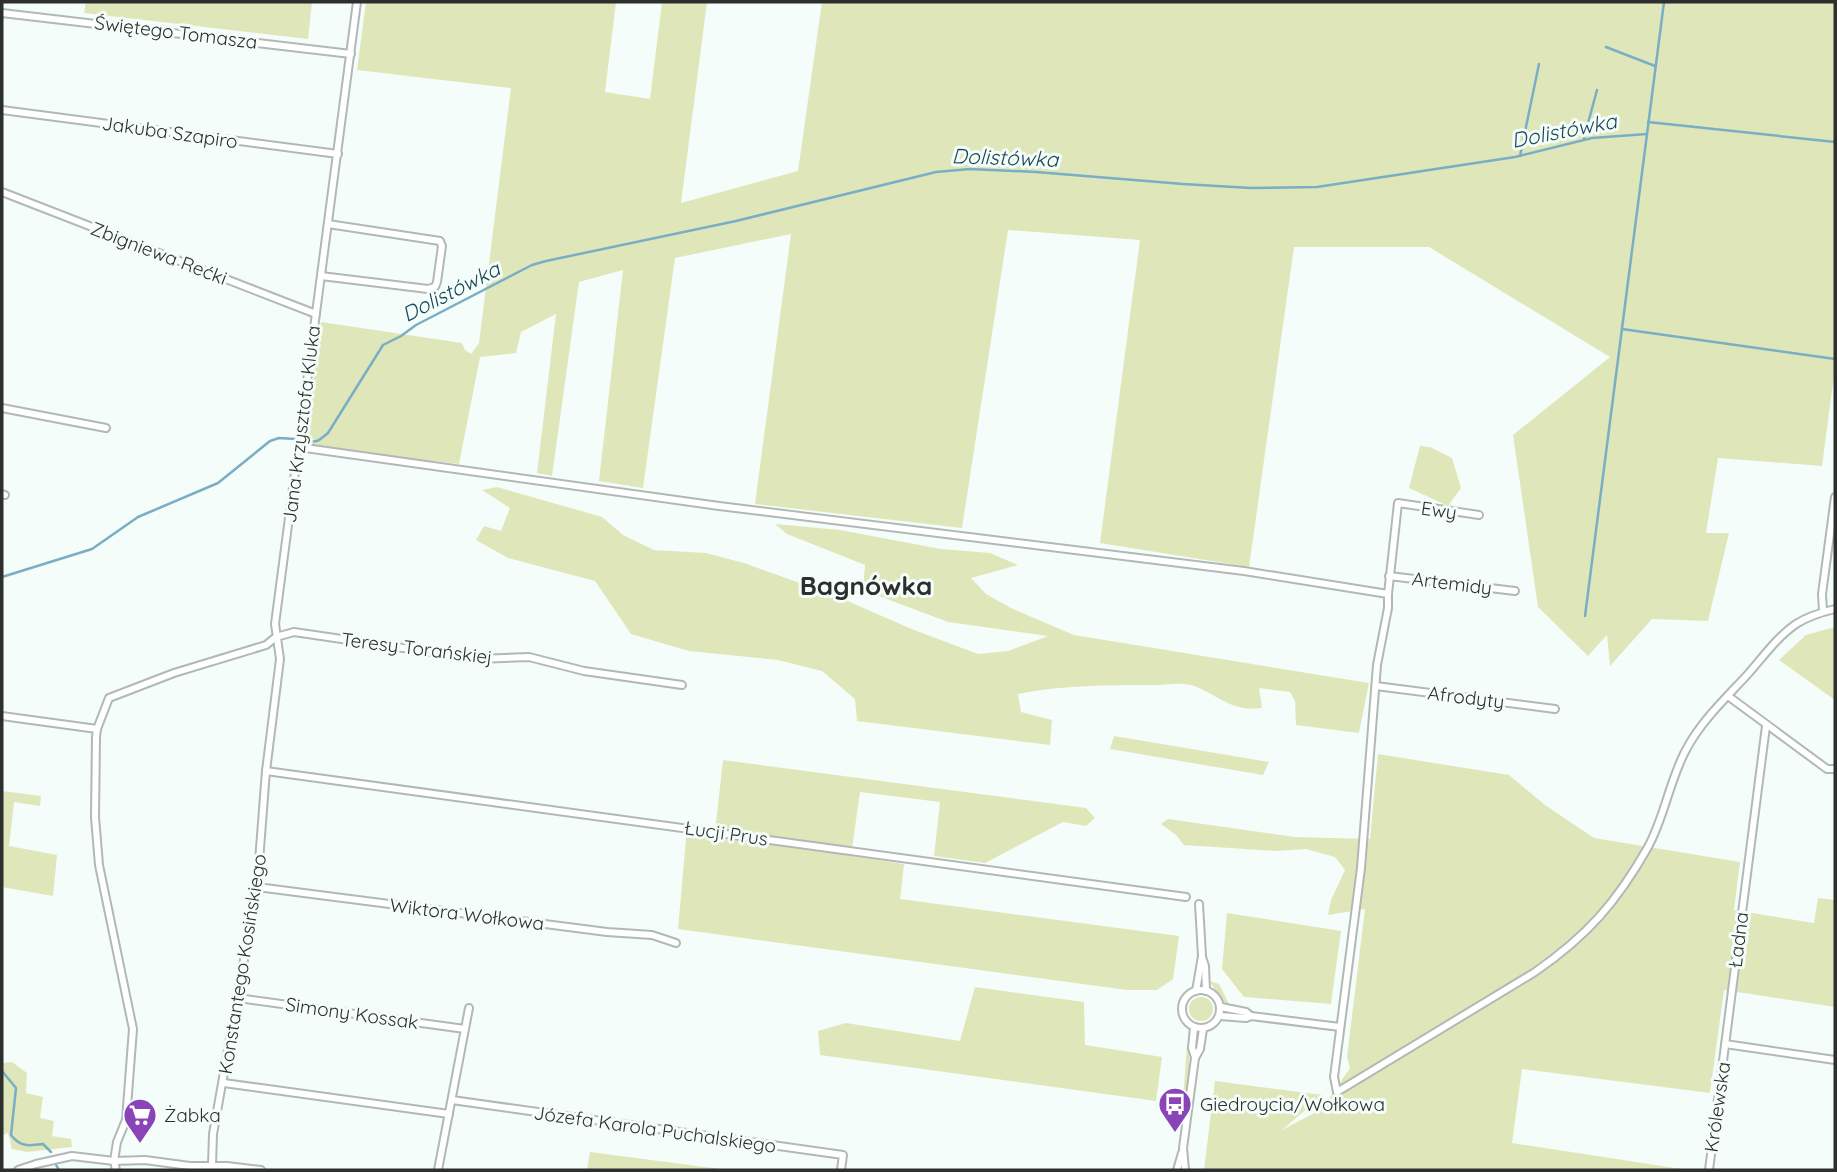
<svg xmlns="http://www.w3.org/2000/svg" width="1837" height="1172" viewBox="0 0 1837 1172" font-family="Quicksand,sans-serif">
<rect width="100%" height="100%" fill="#f4fdf9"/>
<g fill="#dfe7ba">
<path d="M 86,2 L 312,2 L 308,39 L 84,13 Z"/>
<path d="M 366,2 L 616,2 L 605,92 L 650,99 L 662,2 L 707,2 L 681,203 L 798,171 L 822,2 L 1835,2 L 1835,368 L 1822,466 L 1718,458 L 1706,533 L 1729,533 L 1708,621 L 1652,619 L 1610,666 L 1607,635 L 1588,656 L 1538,607 L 1513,435 L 1610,357 L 1429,247 L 1294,247 L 1249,567 L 1100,543 L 1140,240 L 1008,230 L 962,528 L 755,504 L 791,234 L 675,258 L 643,488 L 599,481 L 623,270 L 579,282 L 552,476 L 537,473 L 556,314 L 521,332 L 516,353 L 480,357 L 459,464 L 304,446 L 321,322 L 462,343 L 465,350 L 471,354 L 479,343 L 511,88 L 357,70 Z"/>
<path d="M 1420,446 L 1430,447 L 1452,458 L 1461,488 L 1448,506 L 1409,488 Z"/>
<path d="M 497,487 L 602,517 L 623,535 L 654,550 L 706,553 L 744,563 L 836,596 L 914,630 L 978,654 L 1008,651 L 1048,636 L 948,622 L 863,590 L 865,565 L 787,534 L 775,524 L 840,530 L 941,549 L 990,553 L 1018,565 L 971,578 L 986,594 L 1011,608 L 1074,635 L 1369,683 L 1359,733 L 1296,725 L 1295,701 L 1290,692 L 1259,688 L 1262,708 C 1229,712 1218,694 1191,685 C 1180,682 1164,685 1153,685 C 1108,685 1062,685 1018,694 L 1021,712 L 1052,720 L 1050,745 L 857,721 L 855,699 L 822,671 L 778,660 L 689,651 L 631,634 L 595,581 L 508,558 L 476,540 L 484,526 L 501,531 L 510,508 L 482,490 Z"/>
<path d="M 1835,627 L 1835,700 L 1779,660 L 1806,635 Z"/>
<path d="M 1114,736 L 1269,762 L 1263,775 L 1110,749 Z"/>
<path d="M 1378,754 L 1509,775 L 1545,805 L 1594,838 L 1740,862 L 1734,910 L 1814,923 L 1818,898 L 1835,900 L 1835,1007 L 1724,990 L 1710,1093 L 1522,1069 L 1512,1143 L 1688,1170 L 1204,1170 L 1215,1081 L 1323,1095 L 1282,1130 L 1322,1109 L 1350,1068 L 1347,1057 L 1365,909 L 1328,915 L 1331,900 L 1345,870 L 1335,857 L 1306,849 L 1276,851 L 1184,845 L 1176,835 L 1161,824 L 1168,819 L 1295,837 L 1370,839 Z"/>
<path d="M 723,760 L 1086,808 L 1095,818 L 1086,826 L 1063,822 L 985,863 L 934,856 L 940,802 L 860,792 L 851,856 L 904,864 L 900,899 L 1179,936 L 1173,979 L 1157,990 L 1127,990 L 678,929 L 687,828 L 715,832 Z"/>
<path d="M 2,791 L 41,796 L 40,806 L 14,802 L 9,846 L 57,855 L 53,896 L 2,887 Z"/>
<path d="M 1227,913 L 1341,931 L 1331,1004 L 1244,997 L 1222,969 Z"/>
<path d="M 1209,981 L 1219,984 L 1230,1006 L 1224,1002 Z"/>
<path d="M 975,987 L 1084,1002 L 1085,1045 L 1162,1057 L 1156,1101 L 820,1055 L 818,1031 L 846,1023 L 960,1041 Z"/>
<circle cx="1201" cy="1009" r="12"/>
<path d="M 1187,1044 L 1190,1044 L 1189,1071 L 1183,1104 L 1178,1106 L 1184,1087 Z"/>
<path d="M 12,1062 L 27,1073 L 26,1093 L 43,1097 L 40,1118 L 54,1121 L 52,1136 L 71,1139 L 72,1147 L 27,1152 L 12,1149 L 8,1133 L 2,1135 L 2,1063 Z"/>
<path d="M 590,1152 L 728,1170 L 587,1170 Z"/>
</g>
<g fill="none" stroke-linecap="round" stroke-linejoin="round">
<g stroke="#79aec4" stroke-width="2.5">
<path d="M 1606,47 L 1655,66"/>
<path d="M 1648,122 L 1835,142"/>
<path d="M 1584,138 L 1597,90"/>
<path d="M 1520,156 L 1539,64"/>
<path d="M 1622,329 L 1835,359"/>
<path d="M 306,440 C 317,444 319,440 328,433 L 383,345 L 401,336 L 416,325 L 532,265 L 546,261 L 736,221 L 936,172 L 970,169 L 1036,172 L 1183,184 L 1251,188 L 1317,187 L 1515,157 L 1592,138 L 1647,134"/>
<path d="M 2,577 L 92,549 L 138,517 L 218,483 L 270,441 L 279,438 L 295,439"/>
<path d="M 1585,616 L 1664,2"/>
<path d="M 2,1071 L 16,1088 L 11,1135 C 20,1147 29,1146 43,1144 L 51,1152"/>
<path d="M 55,1163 L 59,1170"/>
</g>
<defs>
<g id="street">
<path d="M 2,13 L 351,54"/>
<path d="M 2,110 L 338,154"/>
<path d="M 2,192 L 316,314"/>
<path d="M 321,276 L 428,289 L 435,287 L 437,282 L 442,246 L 440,241 L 328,224"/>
<path d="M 2,408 L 106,428"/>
<path d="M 298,447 L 719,506 L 1244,571 L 1388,594 L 1388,608 L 1377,665 L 1361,868 L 1334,1077 L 1337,1092 L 1535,972 C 1587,936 1617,902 1648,847 C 1665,816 1670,778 1687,748 C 1702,720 1727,697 1748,674 C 1763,657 1777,637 1796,624 C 1807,617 1822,612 1835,609"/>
<path d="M 2,494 L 5,495"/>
<path d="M 1389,576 L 1515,591"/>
<path d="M 1388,594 L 1398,503 L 1479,515"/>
<path d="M 1823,611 L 1822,594 L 1835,497"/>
<path d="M 1376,686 L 1555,709"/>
<path d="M 1728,696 L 1827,769 L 1835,769"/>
<path d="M 2,716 L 97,729"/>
<path d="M 266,771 L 1186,897"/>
<path d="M 257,887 L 607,932 L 652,935 L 676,943"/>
<path d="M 1202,957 L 1205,966 L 1206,991"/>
<circle cx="1201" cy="1009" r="19"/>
<path d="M 1196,991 L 1202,956 L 1199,904"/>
<path d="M 238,998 L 465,1029"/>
<path d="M 1221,1007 L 1246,1012 L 1251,1016"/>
<path d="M 1220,1016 L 1246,1018 L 1251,1016 L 1340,1027"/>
<path d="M 1194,1027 L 1192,1048 L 1195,1057"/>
<path d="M 1725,1044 L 1835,1060"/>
<path d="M 224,1083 L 449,1114"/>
<path d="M 452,1100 L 843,1155 L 841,1170"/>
<path d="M 212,1165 L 213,1134 L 257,887 L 266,771 L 280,659 L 275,624 L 357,2"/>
<path d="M 18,1170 L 36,1164 L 72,1156 L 114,1161 L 145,1160 L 190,1166 L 227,1166 L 261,1170"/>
<path d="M 116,1170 L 114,1161 L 117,1142 L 126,1120 L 133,1029 L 99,865 L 95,817 L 96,737 L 97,729 L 109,698 L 174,673 L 266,645 L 276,637 L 294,632 L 478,659 L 529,657 L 584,671 L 682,685"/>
<path d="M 438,1170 L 469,1008"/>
<path d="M 1177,1170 L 1182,1153"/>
<path d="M 1185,1170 L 1183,1148 L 1195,1058 L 1200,1049 L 1203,1029"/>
<path d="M 1709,1170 L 1766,726"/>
</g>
</defs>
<use href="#street" stroke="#b1b9b6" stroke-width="10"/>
<use href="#street" stroke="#fff" stroke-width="6"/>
</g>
<defs>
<symbol id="bus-pin" viewBox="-11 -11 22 30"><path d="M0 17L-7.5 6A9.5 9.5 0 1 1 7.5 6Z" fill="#8945b8" stroke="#f4fdf9"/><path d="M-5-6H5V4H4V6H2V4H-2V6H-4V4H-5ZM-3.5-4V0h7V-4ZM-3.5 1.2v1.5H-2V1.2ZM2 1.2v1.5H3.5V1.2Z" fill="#fff"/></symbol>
<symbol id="supermarket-pin" viewBox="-11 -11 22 30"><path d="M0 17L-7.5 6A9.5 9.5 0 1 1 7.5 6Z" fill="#8945b8" stroke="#f4fdf9"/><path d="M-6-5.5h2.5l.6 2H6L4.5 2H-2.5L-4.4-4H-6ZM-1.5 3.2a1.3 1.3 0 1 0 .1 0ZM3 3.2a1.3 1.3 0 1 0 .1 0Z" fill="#fff"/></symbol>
</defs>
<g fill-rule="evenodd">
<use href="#bus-pin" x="1156" y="1085" width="38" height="52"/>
<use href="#supermarket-pin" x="121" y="1096" width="38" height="52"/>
</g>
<g text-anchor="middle" stroke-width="6" stroke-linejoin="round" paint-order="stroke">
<g font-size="19" fill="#2c2f2e" stroke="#f4fdf9">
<text transform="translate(176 32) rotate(7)" y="7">Świętego Tomasza</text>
<text transform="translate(170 132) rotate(8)" y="7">Jakuba Szapiro</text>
<text transform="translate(159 253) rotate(21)" y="7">Zbigniewa Rećki</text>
<text transform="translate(301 424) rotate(-83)" y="7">Jana Krzysztofa Kluka</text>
<text transform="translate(1439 510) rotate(8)" y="7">Ewy</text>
<text transform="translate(1452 583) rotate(7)" y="7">Artemidy</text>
<text transform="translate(417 648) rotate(7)" y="7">Teresy Torańskiej</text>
<text transform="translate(1466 697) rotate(7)" y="7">Afrodyty</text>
<text transform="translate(726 833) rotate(8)" y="7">Łucji Prus</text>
<text transform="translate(467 914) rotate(7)" y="7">Wiktora Wołkowa</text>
<text transform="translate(1738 940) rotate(-83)" y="7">Ładna</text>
<text transform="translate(242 964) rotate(-81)" y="7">Konstantego Kosińskiego</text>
<text transform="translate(352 1013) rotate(8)" y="7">Simony Kossak</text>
<text transform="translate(1717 1107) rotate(-82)" y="7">Królewska</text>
<text transform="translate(655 1129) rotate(8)" y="7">Józefa Karola Puchalskiego</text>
</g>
<g font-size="19" fill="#2c2f2e" stroke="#f4fdf9" text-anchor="start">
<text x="1200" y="1111">Giedroycia/Wołkowa</text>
<text x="164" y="1122">Żabka</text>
</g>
<g font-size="21" font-style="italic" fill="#1b4859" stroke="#f4fdf9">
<text transform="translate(1564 131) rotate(-11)" y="7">Dolistówka</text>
<text transform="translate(1005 158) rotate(2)" y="7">Dolistówka</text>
<text transform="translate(451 292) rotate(-27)" y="7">Dolistówka</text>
</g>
<g font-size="26" font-weight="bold" fill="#2c2f2e" stroke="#f4fdf9">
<text x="866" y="595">Bagnówka</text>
</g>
</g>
<rect width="1837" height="1172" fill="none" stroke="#2c2f2e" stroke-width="7"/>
</svg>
